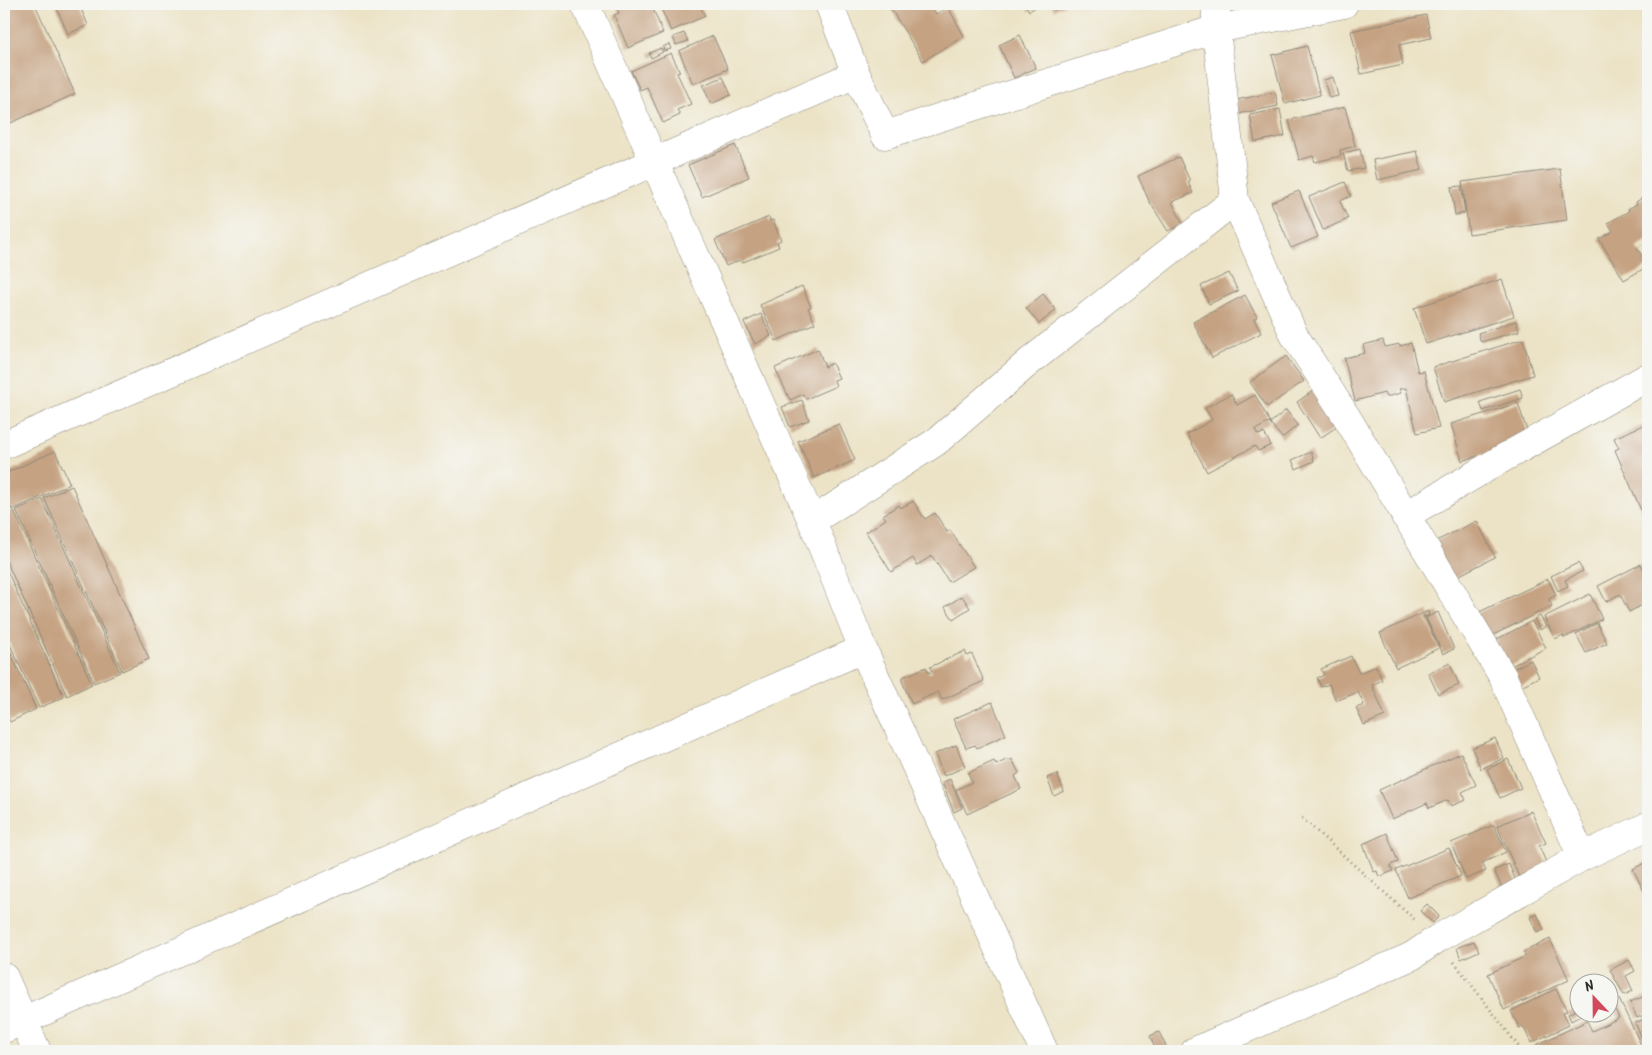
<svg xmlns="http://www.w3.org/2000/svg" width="1652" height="1055" viewBox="0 0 1652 1055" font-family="Kalam,sans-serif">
<rect width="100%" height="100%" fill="#f6f6f2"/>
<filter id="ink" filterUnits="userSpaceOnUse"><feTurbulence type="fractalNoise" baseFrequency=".02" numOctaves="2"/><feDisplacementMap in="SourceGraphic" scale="10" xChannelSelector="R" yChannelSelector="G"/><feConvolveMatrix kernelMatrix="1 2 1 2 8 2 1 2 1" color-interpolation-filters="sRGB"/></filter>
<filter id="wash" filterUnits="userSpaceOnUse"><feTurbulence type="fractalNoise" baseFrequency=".0096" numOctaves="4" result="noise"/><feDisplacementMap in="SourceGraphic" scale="20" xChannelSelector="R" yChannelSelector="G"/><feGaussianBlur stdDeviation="1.12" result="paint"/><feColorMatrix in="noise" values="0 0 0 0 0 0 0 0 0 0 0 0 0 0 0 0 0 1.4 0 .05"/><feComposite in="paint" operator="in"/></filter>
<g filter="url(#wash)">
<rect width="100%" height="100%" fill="#ece3c6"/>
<g id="blocks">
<g fill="#c5a282">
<path d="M 4,4 L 35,4 L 75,94 L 4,126 Z"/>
<path d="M 55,4 L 79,4 L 88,25 L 68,34 Z"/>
<path d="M 615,4 L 651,4 L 663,33 L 628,48 L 614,15 L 619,13 Z"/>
<path d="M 659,4 L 699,4 L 705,16 L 671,31 Z"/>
<path d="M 892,4 L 930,4 L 936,14 L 948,7 L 964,36 L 923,61 L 889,6 Z"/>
<path d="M 1025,4 L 1038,4 L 1039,5 L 1029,11 Z"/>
<path d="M 1051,4 L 1067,4 L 1054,10 Z"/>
<path d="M 1426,15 L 1431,38 L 1399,45 L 1403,65 L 1361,74 L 1351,31 Z"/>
<path d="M 684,33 L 688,41 L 676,45 L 673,37 Z"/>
<path d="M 1020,35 L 1036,68 L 1014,78 L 999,45 Z"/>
<path d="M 713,36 L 728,69 L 693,84 L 679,51 Z"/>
<path d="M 669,44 L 671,49 L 664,51 L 663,47 Z"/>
<path d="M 1307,46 L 1320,95 L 1285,104 L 1272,55 Z"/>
<path d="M 661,48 L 663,52 L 651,58 L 649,53 Z"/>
<path d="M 671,53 L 680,72 L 677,73 L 691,104 L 677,110 L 680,115 L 663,123 L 647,87 L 640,90 L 631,71 Z"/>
<path d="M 723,77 L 731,95 L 711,104 L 703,85 Z"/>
<path d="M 1333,77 L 1338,96 L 1329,98 L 1324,80 Z"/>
<path d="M 1275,92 L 1278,106 L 1238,114 L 1236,100 Z"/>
<path d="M 1345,107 L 1355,146 L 1340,150 L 1341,156 L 1315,162 L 1313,156 L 1299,160 L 1289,120 Z"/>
<path d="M 1280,109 L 1285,136 L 1255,142 L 1250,115 Z"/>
<path d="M 735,145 L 749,177 L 702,197 L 688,165 Z"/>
<path d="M 1360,149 L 1364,168 L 1348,171 L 1343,153 Z"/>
<path d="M 1417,151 L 1422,170 L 1377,180 L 1373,160 Z"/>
<path d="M 1179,157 L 1190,181 L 1188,182 L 1193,193 L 1172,202 L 1183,224 L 1168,231 L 1149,201 L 1138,176 Z"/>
<path d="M 1560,169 L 1567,220 L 1469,234 L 1462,182 Z"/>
<path d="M 1345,182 L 1351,196 L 1340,201 L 1348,219 L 1323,230 L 1309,197 Z"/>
<path d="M 1461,186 L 1465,213 L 1455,215 L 1451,187 Z"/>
<path d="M 1299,191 L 1318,237 L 1291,248 L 1271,202 Z"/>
<path d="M 1648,194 L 1648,241 L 1637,248 L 1648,266 L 1624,280 L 1599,239 L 1613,231 L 1608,223 L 1629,211 L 1628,209 L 1637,204 L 1636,202 Z"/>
<path d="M 769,217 L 770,221 L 773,220 L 781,240 L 777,242 L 779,247 L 741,263 L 740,260 L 726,266 L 715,240 Z"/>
<path d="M 1229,273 L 1238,291 L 1209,304 L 1201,286 Z"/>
<path d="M 1502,279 L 1514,316 L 1426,344 L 1414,308 Z"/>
<path d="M 802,286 L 811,307 L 808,308 L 815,323 L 776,341 L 760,305 Z"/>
<path d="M 1043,294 L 1056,310 L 1039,324 L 1026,308 Z"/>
<path d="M 1245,295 L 1257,317 L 1254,319 L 1261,333 L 1212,358 L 1193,322 Z"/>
<path d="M 761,314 L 771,336 L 755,344 L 744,322 Z"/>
<path d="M 1516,321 L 1519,331 L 1481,342 L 1478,333 Z"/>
<path d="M 1523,339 L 1533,375 L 1444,402 L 1433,367 Z"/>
<path d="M 1383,340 L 1385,347 L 1400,344 L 1400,346 L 1411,343 L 1418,372 L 1424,371 L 1439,428 L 1417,433 L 1406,388 L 1399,389 L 1401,393 L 1386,397 L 1384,393 L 1355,401 L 1344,358 L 1365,353 L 1363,345 Z"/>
<path d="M 818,349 L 825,367 L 832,363 L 839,378 L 834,380 L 836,386 L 806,399 L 803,394 L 790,400 L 775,368 Z"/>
<path d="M 1286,356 L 1304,381 L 1267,407 L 1250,382 Z"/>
<path d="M 1317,388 L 1341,424 L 1320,438 L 1297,402 Z"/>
<path d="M 1520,389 L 1523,398 L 1483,411 L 1480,402 Z"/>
<path d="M 1231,394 L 1237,405 L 1255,395 L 1270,422 L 1255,430 L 1258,435 L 1264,433 L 1271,445 L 1258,451 L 1255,446 L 1207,472 L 1187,434 L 1212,420 L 1205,408 Z"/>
<path d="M 802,400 L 809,420 L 790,427 L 782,407 Z"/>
<path d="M 1518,403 L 1530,440 L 1462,461 L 1451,424 Z"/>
<path d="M 1286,410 L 1298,425 L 1282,438 L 1270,423 Z"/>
<path d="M 1648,423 L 1648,507 L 1641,510 L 1615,450 L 1619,448 L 1614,438 Z"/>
<path d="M 839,424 L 855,460 L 814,478 L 798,441 Z"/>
<path d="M 55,451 L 70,484 L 12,510 L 11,507 L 4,510 L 4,498 L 7,497 L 4,490 L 4,474 Z"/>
<path d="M 1311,452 L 1314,461 L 1296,469 L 1292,460 Z"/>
<path d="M 72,486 L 149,659 L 122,671 L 44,498 Z"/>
<path d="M 42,499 L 120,672 L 94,683 L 16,510 Z"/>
<path d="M 913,501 L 925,519 L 935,513 L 947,532 L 950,530 L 974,567 L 949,582 L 932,556 L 917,565 L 913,558 L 891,572 L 866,532 L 886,519 L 883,515 L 899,505 L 901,508 Z"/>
<path d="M 14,511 L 92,684 L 67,696 L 4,556 L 4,516 Z"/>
<path d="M 1477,521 L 1495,557 L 1452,579 L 1434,542 Z"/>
<path d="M 1578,563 L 1583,571 L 1565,580 L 1568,586 L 1558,591 L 1551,576 Z"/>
<path d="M 4,564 L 64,697 L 39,708 L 4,631 Z"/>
<path d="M 1641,564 L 1648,579 L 1648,602 L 1629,612 L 1620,594 L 1606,602 L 1598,586 Z"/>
<path d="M 1548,579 L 1556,595 L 1549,599 L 1552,606 L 1485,639 L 1473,615 Z"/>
<path d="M 1590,594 L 1602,619 L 1564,638 L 1563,635 L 1555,639 L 1544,617 Z"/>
<path d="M 962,596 L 970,608 L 953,619 L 945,607 Z"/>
<path d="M 1428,611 L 1429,615 L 1426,617 L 1424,615 L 1424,618 L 1425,618 L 1439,648 L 1396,668 L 1380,633 Z"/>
<path d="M 1438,612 L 1454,649 L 1443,654 L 1426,618 Z"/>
<path d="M 1540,616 L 1546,626 L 1540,630 L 1534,619 Z"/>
<path d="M 1532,621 L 1546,648 L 1501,671 L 1488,647 L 1498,641 L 1497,639 Z"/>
<path d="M 1597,623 L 1607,643 L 1586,653 L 1576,634 Z"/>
<path d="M 4,638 L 36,709 L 10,722 L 4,708 Z"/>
<path d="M 965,651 L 967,656 L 972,654 L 984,681 L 942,700 L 938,692 L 912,704 L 902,681 L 903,677 L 926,667 L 929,673 L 932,672 L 930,667 Z"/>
<path d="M 1351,656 L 1359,673 L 1376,666 L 1382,680 L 1372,685 L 1385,716 L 1364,725 L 1356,708 L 1364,705 L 1358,692 L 1336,701 L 1329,684 L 1321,687 L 1317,678 L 1324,675 L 1321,669 Z"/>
<path d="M 1531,660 L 1539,677 L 1519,687 L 1511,670 Z"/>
<path d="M 1450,663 L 1459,685 L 1438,694 L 1428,673 Z"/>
<path d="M 992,702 L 1006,735 L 977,748 L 975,745 L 966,748 L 953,719 Z"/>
<path d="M 1495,738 L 1504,758 L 1481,769 L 1472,748 Z"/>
<path d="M 956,745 L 965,767 L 944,776 L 935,754 Z"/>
<path d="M 1461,753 L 1476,785 L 1462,792 L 1466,800 L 1451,806 L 1448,800 L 1429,808 L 1427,803 L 1392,819 L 1379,790 Z"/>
<path d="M 1008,759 L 1009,761 L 1012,759 L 1019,773 L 1015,776 L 1021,789 L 967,814 L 956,790 L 972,782 L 968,773 L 994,761 L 996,765 Z"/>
<path d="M 1508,759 L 1521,788 L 1500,798 L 1487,769 Z"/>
<path d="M 1057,774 L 1064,791 L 1054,796 L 1047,778 Z"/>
<path d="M 950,779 L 962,808 L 954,812 L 942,783 Z"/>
<path d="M 1531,811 L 1546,843 L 1539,846 L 1551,874 L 1523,886 L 1497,826 Z"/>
<path d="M 1494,825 L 1506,852 L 1482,863 L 1486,871 L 1466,879 L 1451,843 Z"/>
<path d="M 1387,833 L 1398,862 L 1390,865 L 1393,871 L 1379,877 L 1377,871 L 1374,872 L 1363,844 Z"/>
<path d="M 1449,848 L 1461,876 L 1408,898 L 1396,870 Z"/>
<path d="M 1648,861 L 1648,900 L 1633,869 Z"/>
<path d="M 1509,864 L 1517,884 L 1503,890 L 1494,870 Z"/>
<path d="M 1427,904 L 1439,916 L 1433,923 L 1420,911 Z"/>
<path d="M 1537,914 L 1544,930 L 1537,933 L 1530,917 Z"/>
<path d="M 1550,939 L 1569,980 L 1504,1010 L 1488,974 L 1526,956 L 1523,952 Z"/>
<path d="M 1474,941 L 1479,951 L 1461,959 L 1457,948 Z"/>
<path d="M 1629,960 L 1635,971 L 1626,976 L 1633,991 L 1624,995 L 1610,970 Z"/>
<path d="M 1556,989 L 1567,1011 L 1563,1012 L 1569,1025 L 1531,1043 L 1523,1026 L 1519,1028 L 1511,1011 Z"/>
<path d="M 1648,995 L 1648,1013 L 1637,1018 L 1630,1002 Z"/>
<path d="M 1618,997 L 1644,1051 L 1538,1051 L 1534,1046 L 1587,1021 L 1592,1031 L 1619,1018 L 1611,1001 Z"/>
<path d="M 1580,1008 L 1580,1012 L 1588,1012 L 1571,1021 L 1568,1014 Z"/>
<path d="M 1648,1017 L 1648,1051 L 1635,1023 Z"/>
<path d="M 1159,1032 L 1167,1048 L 1156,1051 L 1150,1036 Z"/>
</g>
</g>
</g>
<g filter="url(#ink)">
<use href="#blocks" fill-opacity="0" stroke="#8c8778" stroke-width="1"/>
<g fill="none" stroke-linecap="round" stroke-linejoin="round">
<defs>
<g id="minor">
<path d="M 585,4 L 812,521 L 863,649 L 1044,1051"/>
<path d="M 829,4 L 856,74 L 885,135 L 1216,29 L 1344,4"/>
<path d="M 1216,4 L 1216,29 L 1235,200 L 1294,335 L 1346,416 L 1503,677 L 1582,857"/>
<path d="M 4,445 L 856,74"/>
<path d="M 1405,516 L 1498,461 L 1648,377"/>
<path d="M 812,521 L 936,442 L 1029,362 L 1235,200"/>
<path d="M 4,977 L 37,1051"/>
<path d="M 4,1029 L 863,649"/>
<path d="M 1195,1051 L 1412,956 L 1437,939 L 1582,857 L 1648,826"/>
</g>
</defs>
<use href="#minor" stroke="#8c8778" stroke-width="29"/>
<g stroke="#8c8778" stroke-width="3" stroke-dasharray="1 4" stroke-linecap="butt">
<path d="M 1302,818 L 1416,921"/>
<path d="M 1454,962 L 1522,1051"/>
</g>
<use href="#minor" stroke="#fff" stroke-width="28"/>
</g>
</g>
<rect width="1652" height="1055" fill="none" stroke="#f6f6f2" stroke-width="20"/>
<g transform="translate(1594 998) rotate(338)"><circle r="24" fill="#f6f6f2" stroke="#a5a5a2"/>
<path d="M0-4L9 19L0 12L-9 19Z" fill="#d1495b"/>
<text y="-8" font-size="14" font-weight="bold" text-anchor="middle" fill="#2b2b2b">N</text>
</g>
</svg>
